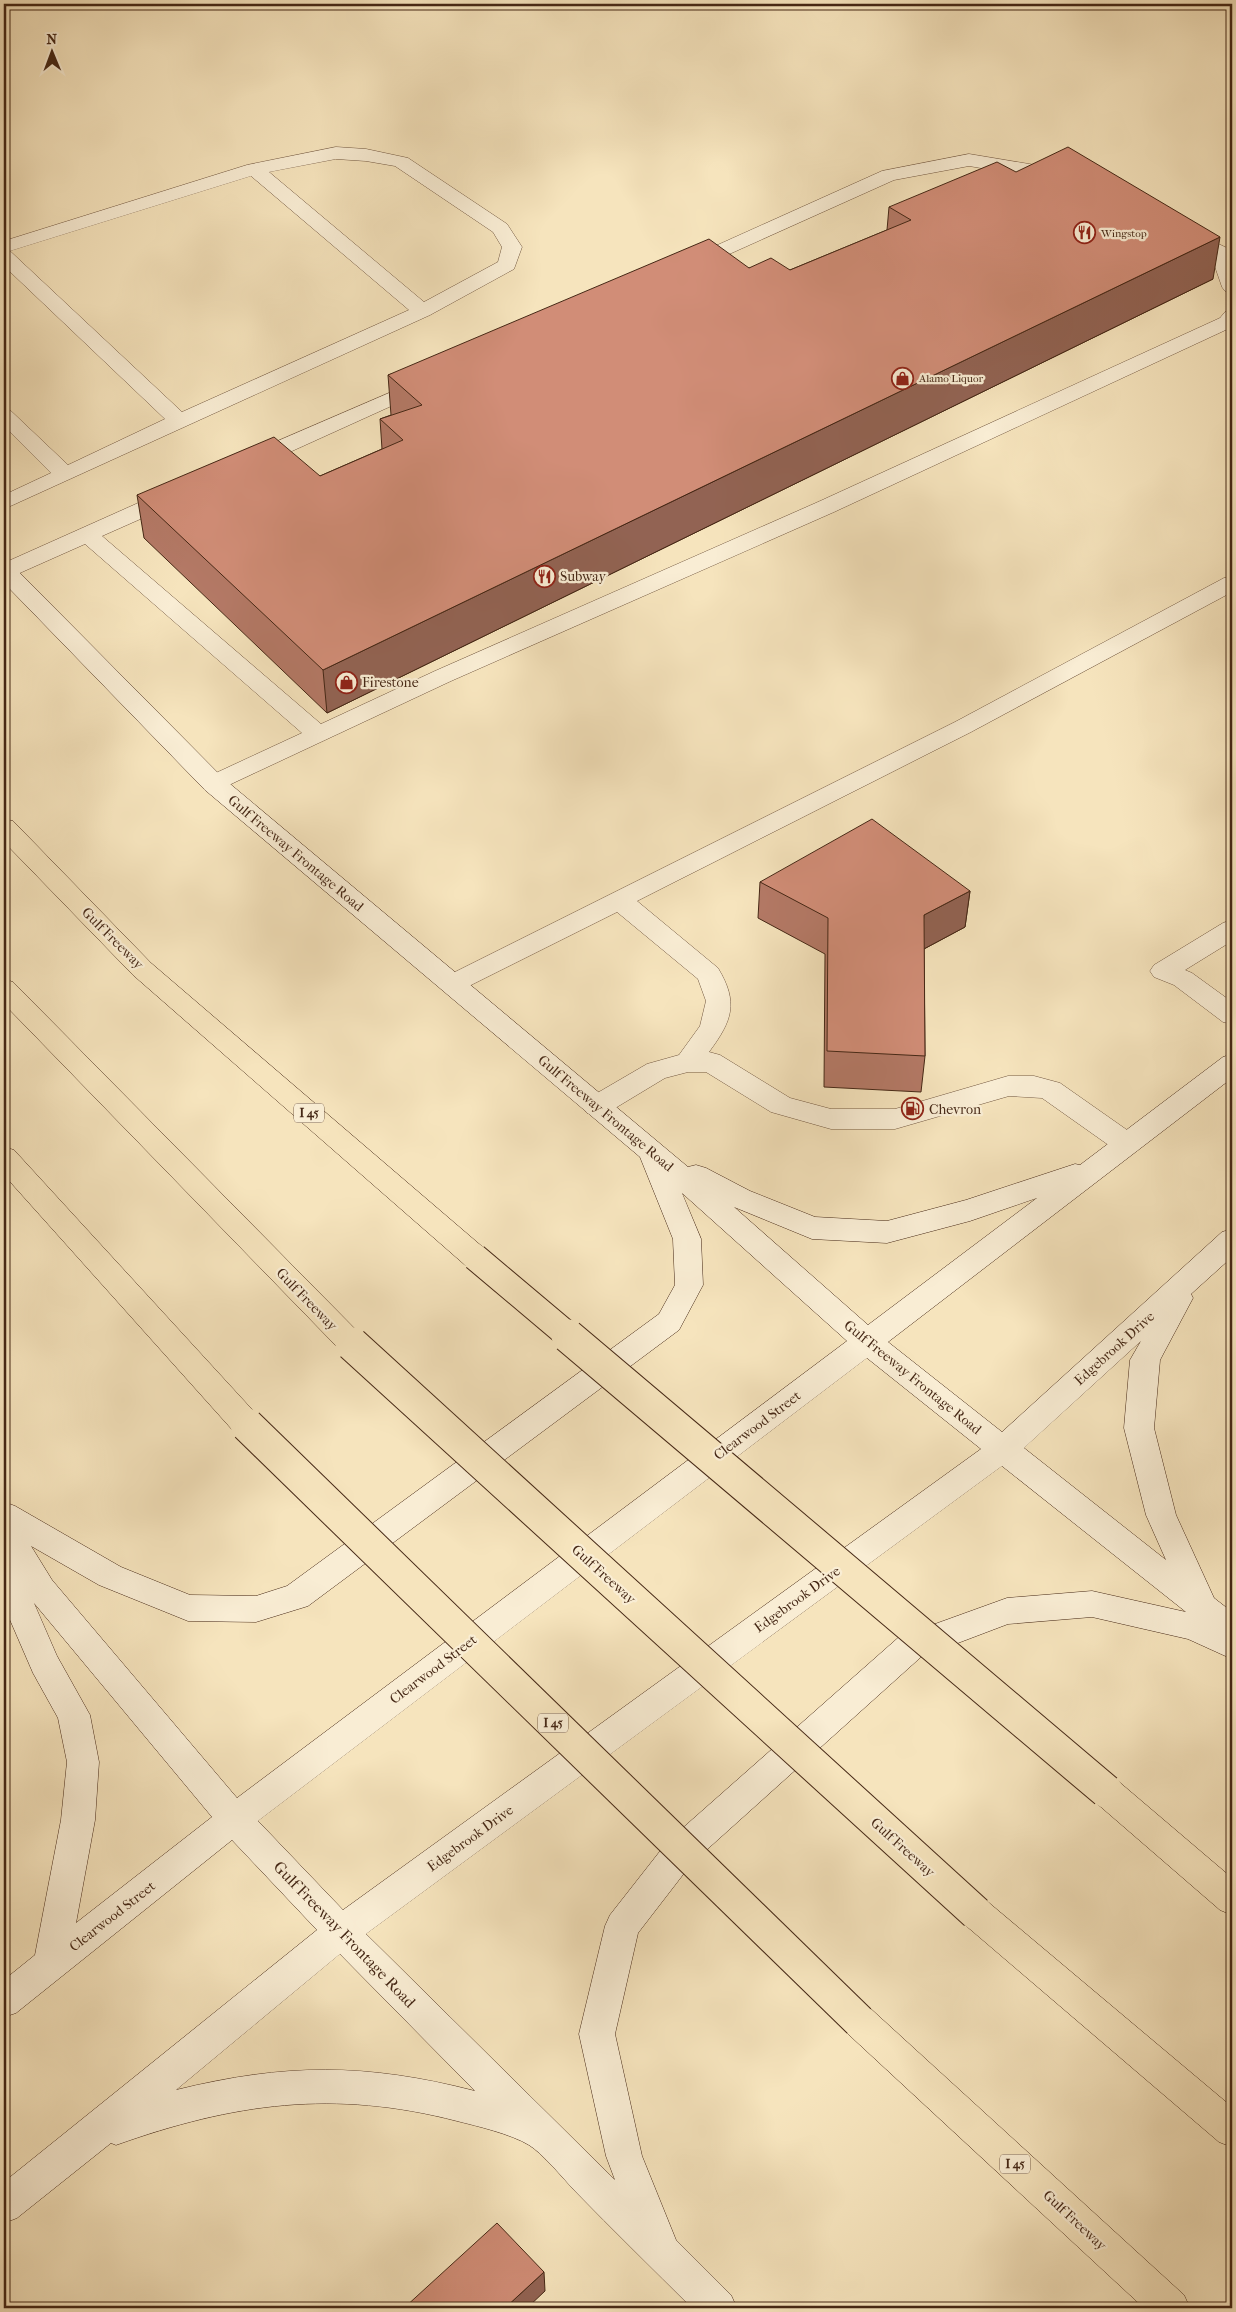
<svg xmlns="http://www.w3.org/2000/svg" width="1236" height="2312" viewBox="0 0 1236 2312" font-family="'IM FELL French Canon',serif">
<rect width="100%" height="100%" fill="#f6e4bd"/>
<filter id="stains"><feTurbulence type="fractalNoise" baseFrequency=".004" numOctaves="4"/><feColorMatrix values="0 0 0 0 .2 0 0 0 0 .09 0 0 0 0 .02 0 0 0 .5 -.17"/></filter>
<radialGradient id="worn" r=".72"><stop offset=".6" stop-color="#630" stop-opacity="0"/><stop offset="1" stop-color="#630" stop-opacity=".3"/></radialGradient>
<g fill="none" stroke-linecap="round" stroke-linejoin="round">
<defs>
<g id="service">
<path d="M 336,147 L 366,149 L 408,158 L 507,224 L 522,247 L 514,269 L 430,315 L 4,509 L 4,495 L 51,473 L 4,426 L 4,409 L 11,411 L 68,465 L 165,419 L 4,266 L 4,241 L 247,165 ZM 336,159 L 366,161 L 395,166 L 493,232 L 502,247 L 498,262 L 424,302 L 269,172 ZM 251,176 L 409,310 L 182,412 L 10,251 Z"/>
<path d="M 969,154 L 1059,169 L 1066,171 L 1068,175 L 1066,179 L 1059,181 L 969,166 L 894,180 L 696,269 L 689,271 L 682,269 L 679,265 L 682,261 L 882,171 Z"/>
<path d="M 1185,228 L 1227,248 L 1232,259 L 1232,293 L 1225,291 L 1222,287 L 1211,255 L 1178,238 L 1175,234 L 1178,230 Z"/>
<path d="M 1232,310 L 1232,327 L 834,512 L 451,681 L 214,792 L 205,790 L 202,784 L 205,778 L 302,733 L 85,544 L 13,576 L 4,577 L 4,563 L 165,491 L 173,489 L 181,491 L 184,496 L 181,501 L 102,536 L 321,724 L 435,671 L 818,502 L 1220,318 L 1225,312 Z"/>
<path d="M 424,378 L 431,380 L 434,384 L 431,388 L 259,466 L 251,467 L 243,466 L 240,461 L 243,456 Z"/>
<path d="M 1232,576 L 1232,592 L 971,732 L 637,901 L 718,968 C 739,1003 732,1021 709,1052 L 720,1055 L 790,1098 L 831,1109 L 895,1109 L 1008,1076 L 1034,1076 L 1060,1083 L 1137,1137 L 1141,1144 L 1137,1151 L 1127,1154 L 1117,1151 L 1042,1098 L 1009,1096 L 895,1129 L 831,1129 L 771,1112 L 706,1072 L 688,1072 L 665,1078 L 607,1113 L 597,1116 L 587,1113 L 583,1106 L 587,1099 L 647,1064 L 679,1055 L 700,1026 L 706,1001 L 698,979 L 617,912 L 461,990 L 452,993 L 443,990 L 439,984 L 443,978 L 955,722 L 1224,578 Z"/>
<path d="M 1232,920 L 1232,941 L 1185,970 L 1192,973 L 1232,1002 L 1232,1024 L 1223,1022 L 1174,985 L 1154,977 L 1150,971 L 1154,965 L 1223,923 Z"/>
</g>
<path id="secondary" d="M 4,563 L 12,565 L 223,778 L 688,1167 L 696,1165 L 706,1168 L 750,1191 L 815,1217 L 887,1221 L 966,1200 L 1075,1164 L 1080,1165 L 1223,1057 L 1232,1054 L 1232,1078 L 888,1342 L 1002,1432 L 1222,1232 L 1232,1229 L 1232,1257 L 1191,1294 L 1193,1298 L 1160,1360 L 1154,1428 L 1176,1515 L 1214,1598 L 1232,1612 L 1232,1659 L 1188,1639 L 1092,1617 L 1008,1624 L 921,1657 L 692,1863 L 638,1933 L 615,2034 L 642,2156 L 676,2240 L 731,2295 L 737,2308 L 692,2308 C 653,2269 613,2230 574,2190 C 563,2178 542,2153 529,2145 C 511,2134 477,2126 457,2121 C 334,2089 234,2103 116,2145 L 111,2143 L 17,2218 L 4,2223 L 4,2182 L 317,1930 L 232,1840 L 16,2013 L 4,2017 L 4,1980 L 35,1955 L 61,1820 L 67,1762 L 58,1718 L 33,1673 L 4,1606 L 4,1502 L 15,1506 L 121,1567 L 190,1595 L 256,1596 L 287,1586 L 659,1314 L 675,1285 L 673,1239 L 640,1157 L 205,790 L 4,583 ZM 682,1193 L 847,1341 L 237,1798 L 52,1580 L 31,1546 L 99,1585 L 188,1621 L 256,1622 L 308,1606 L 679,1330 L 703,1285 L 701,1239 ZM 1037,1198 L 868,1325 L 734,1207 L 812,1239 L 887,1243 L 970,1221 ZM 1141,1341 L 1130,1360 L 1124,1428 L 1146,1515 L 1166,1560 L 1024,1448 ZM 867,1358 L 981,1449 L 343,1910 L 258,1821 ZM 1002,1466 L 1186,1612 L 1092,1591 L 1007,1598 L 899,1637 L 668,1841 L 610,1915 L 605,1926 L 579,2034 L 606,2156 L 615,2180 L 366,1934 ZM 34,1603 L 212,1817 L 76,1923 L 95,1820 L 99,1762 L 90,1715 L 57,1656 ZM 340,1954 L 475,2091 C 366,2063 285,2063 176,2090 Z"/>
<g id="motorway">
<path d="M 4,819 L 13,821 L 151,963 L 485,1249 L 489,1257 L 485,1265 L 475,1268 L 465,1265 L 133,975 L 4,842 Z"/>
<path d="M 4,979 L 13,982 L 362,1336 L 367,1344 L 362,1352 L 352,1355 L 342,1352 L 4,1004 Z"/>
<path d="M 4,1147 L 14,1150 L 258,1416 L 262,1425 L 258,1434 L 247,1437 L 236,1434 L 4,1175 Z"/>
<path d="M 1106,1776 L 1118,1781 L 1232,1878 L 1232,1915 L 1220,1910 L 1094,1801 L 1089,1791 L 1094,1781 Z"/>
<path d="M 976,1897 L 988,1902 L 1232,2107 L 1232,2147 L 1219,2142 L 964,1924 L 959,1913 L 964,1902 Z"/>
<path d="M 859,2004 L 871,2009 L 1184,2295 L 1190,2308 L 1144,2308 L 847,2033 L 841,2021 L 847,2009 Z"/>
</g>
</defs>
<use href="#service" stroke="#71563f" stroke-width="1"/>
<use href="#secondary" stroke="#452715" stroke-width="1"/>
<use href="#motorway" stroke="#452715" stroke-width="1"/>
<use href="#service" fill="#f9edd4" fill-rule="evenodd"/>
<use href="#secondary" fill="#f9edd4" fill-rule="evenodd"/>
<use href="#motorway" fill="#f6e4bd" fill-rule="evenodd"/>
<defs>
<path id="motorway-bridge-far1" d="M 475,1257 L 570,1337"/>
<g id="motorway-bridge">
<path d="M 568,1336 L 1106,1791"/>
<path d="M 352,1344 L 976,1913"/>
<path d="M 247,1425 L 859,2021"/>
</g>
</defs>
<use href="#motorway-bridge-far1" stroke="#452715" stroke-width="28" stroke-linecap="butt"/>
<use href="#motorway-bridge" stroke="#452715" stroke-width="35" stroke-linecap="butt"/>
<use href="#motorway-bridge-far1" stroke="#f6e4bd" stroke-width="26"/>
<use href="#motorway-bridge" stroke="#f6e4bd" stroke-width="33"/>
</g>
<g fill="#b47966" stroke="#452715">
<path d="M 889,207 L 1213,279 L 327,713 L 144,538 L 137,495 L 320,476 L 382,449 L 380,419 L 391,415 L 388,375 L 749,268 L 790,270 L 887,230 Z"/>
<path d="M 760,882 L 970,891 L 965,927 L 924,949 L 925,1056 L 921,1092 L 824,1087 L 825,954 L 758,918 Z"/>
</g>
<g fill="#926353" stroke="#452715">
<path d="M 1220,237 L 1213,279 L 327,713 L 323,670 Z"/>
<path d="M 970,891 L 965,927 L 920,951 L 924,915 Z"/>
<path d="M 544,2272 L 545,2291 L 527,2308 L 505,2308 Z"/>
</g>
<g fill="#d18d77" stroke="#452715">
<path d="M 1068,147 L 1220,237 L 323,670 L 137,495 L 274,437 L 320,476 L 403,440 L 380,419 L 422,405 L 388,375 L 709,239 L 749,268 L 771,258 L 790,270 L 911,220 L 889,207 L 997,162 L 1016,172 Z"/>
<path d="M 872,819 L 970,891 L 924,915 L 925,1056 L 827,1051 L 828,918 L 760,882 Z"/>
<path d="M 497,2223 L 544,2272 L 505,2308 L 404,2308 Z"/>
</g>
<defs>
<symbol id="restaurant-ring" viewBox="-11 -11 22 22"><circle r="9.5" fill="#f9edd4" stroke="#8f2418" stroke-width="1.5"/><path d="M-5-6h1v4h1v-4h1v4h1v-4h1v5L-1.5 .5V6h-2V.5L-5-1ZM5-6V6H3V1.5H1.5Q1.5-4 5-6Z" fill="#8f2418"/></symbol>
<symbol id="shop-ring" viewBox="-11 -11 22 22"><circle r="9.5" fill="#f9edd4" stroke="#8f2418" stroke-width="1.5"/><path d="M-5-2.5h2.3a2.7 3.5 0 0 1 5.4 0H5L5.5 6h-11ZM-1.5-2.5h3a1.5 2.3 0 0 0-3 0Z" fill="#8f2418"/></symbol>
<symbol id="fuel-ring" viewBox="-11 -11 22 22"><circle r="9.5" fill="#f9edd4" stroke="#8f2418" stroke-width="1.5"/><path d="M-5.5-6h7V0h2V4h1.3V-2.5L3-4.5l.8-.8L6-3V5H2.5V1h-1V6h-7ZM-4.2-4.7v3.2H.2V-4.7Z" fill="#8f2418"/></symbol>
</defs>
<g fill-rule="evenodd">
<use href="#restaurant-ring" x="1072" y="220" width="25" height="25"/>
<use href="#shop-ring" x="890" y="366" width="25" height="25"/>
<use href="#restaurant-ring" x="532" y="564" width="25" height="25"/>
<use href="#shop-ring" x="334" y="670" width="25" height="25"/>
<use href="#fuel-ring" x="900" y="1096" width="25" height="25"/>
</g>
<g text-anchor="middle" stroke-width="4.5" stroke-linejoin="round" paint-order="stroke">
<g font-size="11" fill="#452715" stroke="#f9edd4" text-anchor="start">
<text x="1101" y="237">Wingstop</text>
<text x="919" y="382">Alamo Liquor</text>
</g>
<g fill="#f9edd4" stroke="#7b624e" stroke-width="1">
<rect x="294" y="1103.5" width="30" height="19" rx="4"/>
<rect x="538" y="1713.5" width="30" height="19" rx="4"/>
<rect x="1000" y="2154.5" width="30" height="19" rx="4"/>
</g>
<g font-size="12" font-weight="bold" fill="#452715">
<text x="309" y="1117">I 45</text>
<text x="553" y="1727">I 45</text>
<text x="1015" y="2168">I 45</text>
</g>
<g font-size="14" fill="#452715" stroke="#f9edd4" text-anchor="start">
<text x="560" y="581">Subway</text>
<text x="362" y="687">Firestone</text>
<text x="929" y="1114">Chevron</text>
</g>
<g font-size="14" fill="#452715" stroke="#f9edd4">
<text transform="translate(296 853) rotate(40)" y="5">Gulf Freeway Frontage Road</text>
<text transform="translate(113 938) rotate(45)" y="5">Gulf Freeway</text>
<text transform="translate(606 1113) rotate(40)" y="5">Gulf Freeway Frontage Road</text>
<text transform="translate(307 1299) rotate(46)" y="5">Gulf Freeway</text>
<text transform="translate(1114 1348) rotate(-42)" y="5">Edgebrook Drive</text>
<text transform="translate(913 1377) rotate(39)" y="5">Gulf Freeway Frontage Road</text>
<text transform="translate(757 1425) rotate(-37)" y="5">Clearwood Street</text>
<text transform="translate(604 1574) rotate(42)" y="5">Gulf Freeway</text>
<text transform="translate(797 1599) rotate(-36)" y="5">Edgebrook Drive</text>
<text transform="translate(433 1669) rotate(-37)" y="5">Clearwood Street</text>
<text transform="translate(470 1838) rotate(-36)" y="5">Edgebrook Drive</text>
<text transform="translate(903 1847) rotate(42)" y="5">Gulf Freeway</text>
<text transform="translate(112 1916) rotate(-38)" y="5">Clearwood Street</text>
<text transform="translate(1075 2220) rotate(43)" y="5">Gulf Freeway</text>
</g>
<g font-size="16" fill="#452715" stroke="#f9edd4">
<text transform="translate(345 1934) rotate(46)" y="6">Gulf Freeway Frontage Road</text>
</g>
</g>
<rect width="1236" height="2312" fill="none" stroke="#f6e4bd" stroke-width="20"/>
<rect x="5" y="5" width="1226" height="2302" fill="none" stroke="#452715" stroke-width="2.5"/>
<rect x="10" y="10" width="1216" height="2292" fill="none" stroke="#452715"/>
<g transform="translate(52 52) rotate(359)" stroke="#f9edd4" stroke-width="4" paint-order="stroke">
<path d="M0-4L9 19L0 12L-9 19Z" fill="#452715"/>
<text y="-8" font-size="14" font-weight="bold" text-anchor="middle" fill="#452715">N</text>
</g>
<rect width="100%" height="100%" filter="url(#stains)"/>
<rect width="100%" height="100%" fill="url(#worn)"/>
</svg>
